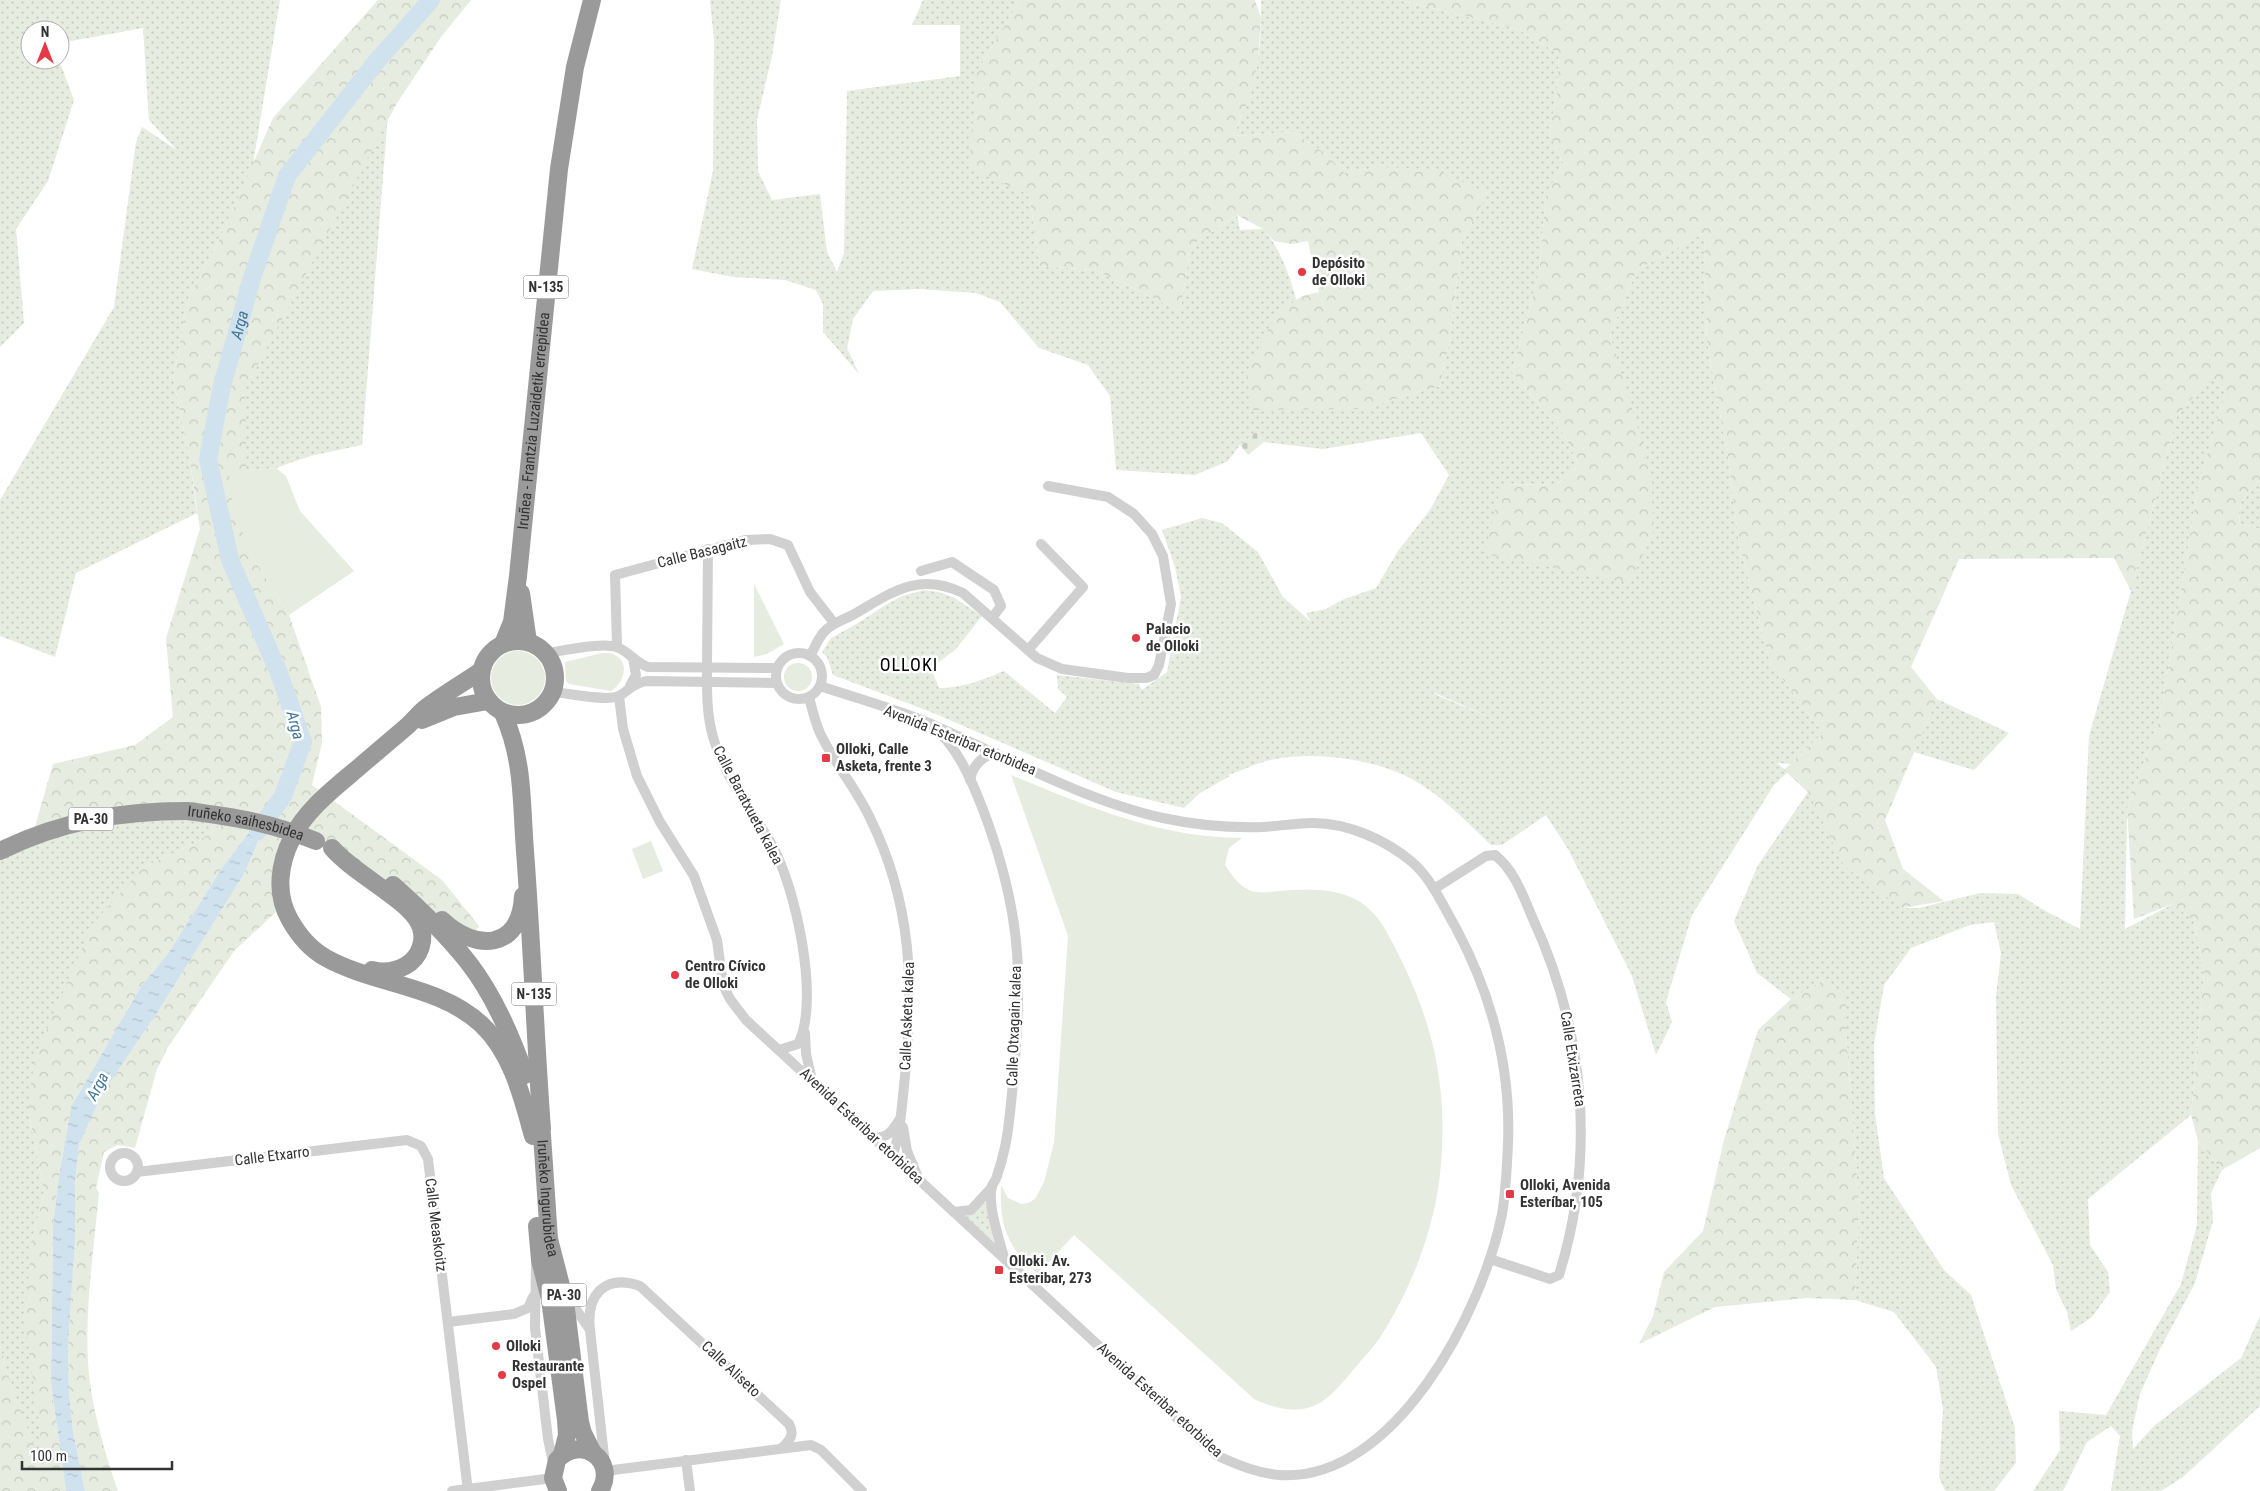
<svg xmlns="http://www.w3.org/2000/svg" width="2260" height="1491" viewBox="0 0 2260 1491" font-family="'Roboto Condensed',sans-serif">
<defs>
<pattern id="grass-dots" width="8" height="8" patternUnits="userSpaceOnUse" patternTransform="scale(1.25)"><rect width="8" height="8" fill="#e6ecdf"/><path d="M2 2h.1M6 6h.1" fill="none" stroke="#c6cbc0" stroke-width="1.8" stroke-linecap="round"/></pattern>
<pattern id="forest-crowns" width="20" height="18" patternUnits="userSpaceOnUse" patternTransform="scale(1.25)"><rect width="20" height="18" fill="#e6ecdf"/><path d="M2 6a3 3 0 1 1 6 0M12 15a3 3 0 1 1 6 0" fill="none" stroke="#c6cbc0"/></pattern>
<pattern id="cemetery-stones" width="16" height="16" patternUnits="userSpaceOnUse" patternTransform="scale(1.25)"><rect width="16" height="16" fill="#e6ecdf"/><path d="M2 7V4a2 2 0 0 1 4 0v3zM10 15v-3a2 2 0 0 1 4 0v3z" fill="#c6cbc0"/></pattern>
<pattern id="water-ripples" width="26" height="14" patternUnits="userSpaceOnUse" patternTransform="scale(1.25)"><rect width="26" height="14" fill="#cfe2ee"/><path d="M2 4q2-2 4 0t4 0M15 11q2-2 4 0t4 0" fill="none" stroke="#b2c2cd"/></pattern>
</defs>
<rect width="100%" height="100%" fill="#fff"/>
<g fill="url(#grass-dots)" fill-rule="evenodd">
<path d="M 0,0 L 280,0 L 253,164 L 221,236 L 189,297 L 173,378 L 189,454 L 197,513 L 76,573 L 55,657 L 0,636 L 0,500 L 114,307 L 136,142 L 142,127 L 177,150 L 149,120 L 143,28 L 60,43 L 60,30 L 30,30 L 30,60 L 59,60 L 74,100 L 48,181 L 16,229 L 24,323 L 0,347 Z"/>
<path d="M 710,0 L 781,0 L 772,56 L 757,120 L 758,171 L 772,200 L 820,194 L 827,252 L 837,272 L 844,253 L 847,91 L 960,76 L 960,25 L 912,25 L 923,0 L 1020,0 L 977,72 L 1029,195 L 1040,266 L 1095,270 L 1180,311 L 1191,246 L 1237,215 L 1240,230 L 1263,229 C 1298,266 1308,358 1318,409 L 1368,409 L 1387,401 L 1440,386 L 1449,343 L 1462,241 L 1488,193 L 1379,167 L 1344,173 L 1326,154 L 1293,132 L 1233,136 C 1256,86 1262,54 1261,0 L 1399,0 L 1518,29 L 1559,54 L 1557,92 L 1549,134 L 1563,162 L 1546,196 L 1539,273 L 1512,372 L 1565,436 L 1579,465 L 1557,485 L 1501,484 L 1629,583 L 1621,375 L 1610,335 L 1637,270 L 1704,233 L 1707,341 L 1728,458 L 1739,543 L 1770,662 L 1823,733 L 1790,764 L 1777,763 L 1788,772 L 1774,785 L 1692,915 L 1666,1002 L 1672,1022 L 1656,1055 L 1632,976 L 1568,849 L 1546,815 L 1502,845 L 1491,845 C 1466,821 1442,796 1412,779 C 1375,759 1316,751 1275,759 C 1259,762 1243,770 1228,775 L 1230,776 L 1200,793 L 1184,808 L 1116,792 L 931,712 L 833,675 L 827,657 L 822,652 L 831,638 L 858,623 L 884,606 L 902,596 L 924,590 L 939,592 L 953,597 L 982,616 L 956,649 L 931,668 L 939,688 C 963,688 982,680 1004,671 L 1055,713 L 1067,697 L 1058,689 L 1057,675 L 1139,684 L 1142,690 L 1167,672 L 1181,597 L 1175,567 L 1162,530 L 1202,518 L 1222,523 L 1258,552 L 1283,597 L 1311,622 L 1306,613 L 1326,609 L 1342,600 L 1376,588 L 1398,551 L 1430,510 L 1449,475 L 1421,433 L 1323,449 L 1264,442 L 1256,432 L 1240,445 L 1228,461 L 1195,475 L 1116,470 L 1110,396 L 1088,365 L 1039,348 L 1000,302 L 976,293 L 920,289 L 873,291 L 853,319 L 847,348 L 859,374 L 823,332 L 823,304 L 816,290 L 785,280 L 733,277 L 692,269 L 713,171 L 714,41 ZM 1430,691 L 1499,721 L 1439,696 Z"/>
<path d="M 390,88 L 362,445 L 310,456 L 276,468 L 229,473 L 245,388 Z"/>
<path d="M 2211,376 L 2225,392 L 2198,487 L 2160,718 L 2127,809 L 2125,929 L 2173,904 L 2194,921 L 2204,973 L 2191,1115 L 2088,1199 L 2090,1245 L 2108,1272 L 2110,1292 L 2092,1317 L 2071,1331 L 2067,1312 L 2056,1289 L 2053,1265 L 2011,1185 L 1998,1134 L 1996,996 L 2001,953 L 1994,922 L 1970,925 L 1911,948 L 1884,985 L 1874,1044 L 1875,1114 L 1884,1178 L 1944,1270 L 1971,1295 L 2015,1428 L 2016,1463 L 1994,1491 L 1945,1491 L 1939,1477 L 1943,1409 L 1936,1367 L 1894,1312 L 1855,1300 L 1859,1204 L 1846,1032 L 1846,994 L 1823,981 L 1791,999 L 1757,973 L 1734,921 L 1758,865 L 1808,792 L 1902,908 L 1919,908 L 1980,893 L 2018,894 L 2042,909 L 2080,929 L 2089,736 L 2131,591 L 2177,416 Z"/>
<path d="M 2260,480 L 2260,529 L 2239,524 L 2241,502 Z"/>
<path d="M 1937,699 L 2009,733 L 1974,770 L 1914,752 Z"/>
<path d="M 104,816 L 234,816 L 197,842 L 144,867 L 28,1107 L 44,1194 L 32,1239 L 46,1482 L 6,1369 L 0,1345 L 0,851 Z"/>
<path d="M 2198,1141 L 2222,1170 L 2211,1193 L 2213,1221 L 2195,1283 L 2160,1349 L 2140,1394 L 2132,1431 L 2133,1449 L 2154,1426 L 2241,1358 L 2260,1316 L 2260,1406 L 2183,1477 L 2161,1491 L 2111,1491 L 2120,1436 L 2111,1426 L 2087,1442 L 2063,1491 L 2033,1491 L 2060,1450 L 2059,1411 L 2106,1415 L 2181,1284 L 2197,1225 Z"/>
<path d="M 985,1202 L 988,1206 L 989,1221 L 994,1242 L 965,1217 Z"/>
</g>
<g fill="url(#forest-crowns)">
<path d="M 378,0 L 471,0 L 441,37 L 397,103 L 245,389 L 248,549 L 289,615 L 321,707 L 322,743 L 312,785 L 442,880 L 479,926 L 469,939 L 378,874 L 332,848 L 284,828 L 271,880 L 276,912 L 234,951 L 168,1047 L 157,1069 L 135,1148 L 117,1145 L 104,1152 L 96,1188 L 99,1193 C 94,1248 85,1305 88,1361 C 90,1402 104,1451 118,1491 L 85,1491 L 73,1431 L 69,1391 L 68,1347 L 75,1241 L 75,1183 L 79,1145 L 100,1099 L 117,1072 L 159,1010 L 244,874 L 266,824 L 257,822 L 222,868 L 169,952 L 140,988 L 71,1107 L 59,1176 L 53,1225 L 51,1383 L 66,1491 L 0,1491 L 0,1345 L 6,1369 L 46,1479 L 25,1320 L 32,1239 L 44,1194 L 28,1107 L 35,1057 L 93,923 L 144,867 L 197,842 L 233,817 L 187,811 L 32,837 L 53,764 L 135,745 L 173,717 L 166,638 L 200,529 L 189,454 L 173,378 L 189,297 L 221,236 L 273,118 Z"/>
<path d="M 1020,0 L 1255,0 L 1261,18 L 1258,59 L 1252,91 L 1233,136 L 1293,132 L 1326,154 L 1344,173 L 1379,167 L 1432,169 L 1488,193 L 1462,241 L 1449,343 L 1440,386 L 1387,401 L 1368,409 L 1252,410 L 1246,373 L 1276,314 L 1302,296 L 1319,292 L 1308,241 L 1291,244 L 1274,241 L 1263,229 L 1237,215 L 1191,246 L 1180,311 L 1095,270 L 1040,266 L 1029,195 L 969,168 L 977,72 Z"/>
<path d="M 1399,0 L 2260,0 L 2260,480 L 2241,502 L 2239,524 L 2260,529 L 2260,1148 L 2222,1170 L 2198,1141 L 2191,1115 L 2204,973 L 2194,921 L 2173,904 L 2134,919 L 2127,809 L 2160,718 L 2198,487 L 2225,392 L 2211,376 L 2177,416 L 2131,591 L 2114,558 L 1959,559 L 1911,667 L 1937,699 L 1885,820 L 1903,869 L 1944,901 L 1902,908 L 1844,866 L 1808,792 L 1784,770 L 1823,733 L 1770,662 L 1739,543 L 1728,458 L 1707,341 L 1704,233 L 1637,270 L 1610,335 L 1652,476 L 1653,535 L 1629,583 L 1485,554 L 1501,484 L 1557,485 L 1579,465 L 1565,436 L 1512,372 L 1539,273 L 1546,196 L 1563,162 L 1549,134 L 1557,92 L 1559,54 L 1518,29 Z"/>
<path d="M 1823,981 L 1846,994 L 1846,1032 L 1859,1204 L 1855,1300 L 1807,1298 L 1715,1307 L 1639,1344 L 1653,1316 L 1664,1272 L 1703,1231 L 1724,1140 L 1758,1030 L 1791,999 Z"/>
</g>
<path fill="url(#cemetery-stones)" d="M 1256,432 L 1264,442 L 1248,455 L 1240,445 Z"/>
<g fill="#e6ecdf">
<path d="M 276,468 L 286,476 L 300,511 L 354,571 L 289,615 L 248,549 L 231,496 L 229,473 Z"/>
<path d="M 754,584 L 784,644 L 767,654 L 754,657 Z"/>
<circle cx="518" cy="678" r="27"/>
<path d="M 602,653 C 606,653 612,653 615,655 C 631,663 623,684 611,691 L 569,684 L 566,681 L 565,662 Z"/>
<circle cx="798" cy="677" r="14"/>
<path d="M 1011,775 C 1086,806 1160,838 1242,838 L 1229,848 L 1225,865 C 1232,875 1237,884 1249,890 C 1256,894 1271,892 1279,891 C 1322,888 1361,887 1385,929 C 1417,986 1439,1044 1442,1109 C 1443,1134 1442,1159 1439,1183 C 1431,1238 1409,1293 1379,1339 C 1372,1349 1362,1359 1354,1369 C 1344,1381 1332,1396 1318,1404 C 1297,1415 1274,1408 1254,1399 L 1074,1235 L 1038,1274 C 1007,1248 999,1224 1001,1185 L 1008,1198 L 1021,1204 L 1028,1203 L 1035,1199 L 1044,1182 L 1054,1143 L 1068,936 Z"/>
<path d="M 651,841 L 663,871 L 643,879 L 632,849 Z"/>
</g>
<path fill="url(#water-ripples)" d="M 271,812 L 244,874 L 159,1010 L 117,1072 L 100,1099 L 79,1145 L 75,1183 L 75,1241 L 68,1347 L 69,1391 L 73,1431 L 85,1491 L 66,1491 L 51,1383 L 53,1225 L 59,1176 L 71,1107 L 140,988 L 169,952 L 222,868 L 257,822 Z"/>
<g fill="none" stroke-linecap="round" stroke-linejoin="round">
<path stroke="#cfe2ee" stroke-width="18" id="s1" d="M 258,831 L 283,796 L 303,742 L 279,673 L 230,560 L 208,459 L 222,386 L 252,278 L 287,176 L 376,62 L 431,0"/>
<g stroke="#d0d0d0" stroke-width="10">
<path d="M 708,549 C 708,587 707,625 707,662 C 707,688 706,712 713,737 C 724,776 751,809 771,843 C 795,885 821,1001 798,1044 L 779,1050"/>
<path d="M 921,571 L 952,562 L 994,590 L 1001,606 L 992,618"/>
<path d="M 617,646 L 615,575 L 745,540 L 770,539 L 788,545 L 810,592 L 834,623"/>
<path d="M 1028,650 L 1083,587 L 1041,544"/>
<circle cx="799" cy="676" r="23"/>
<path d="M 546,653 C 564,651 604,641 619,648 C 630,653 636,663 648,667 L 777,668"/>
<path d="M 810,656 C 814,649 818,639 823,633 C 832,622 845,620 856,613 C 894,591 919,572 963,593 L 1037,658 L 1062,669 L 1128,678 L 1146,678 L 1154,675 L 1159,665 L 1171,604 L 1163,556 L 1152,534 L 1134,514 L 1108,497 L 1048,486"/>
<path d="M 630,686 L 636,675 L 633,658"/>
<path d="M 553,692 C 568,693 606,702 619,696 C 630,690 630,685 646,681 L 776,683"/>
<path d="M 619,696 L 623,729 L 637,776 L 660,822 L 694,876 L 717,940 L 723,985 L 730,999 L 746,1020 L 1218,1456 C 1238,1465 1257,1473 1279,1475 C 1395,1483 1483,1310 1502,1214 C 1506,1191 1507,1166 1508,1143 C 1511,1067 1491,994 1456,928 C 1443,906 1432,879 1412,862 C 1386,840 1348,823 1313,823 C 1297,823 1280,826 1263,827 C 1230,828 1195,825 1163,818 C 1083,800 1004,756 929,723 C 894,708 856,698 820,686"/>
<path d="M 809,697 C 812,709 815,722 820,733 C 834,763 856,788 870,818 C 912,903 914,984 905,1076 C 902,1103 901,1129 893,1155"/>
<path d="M 936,729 C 958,749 971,779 982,807 C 1002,859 1017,916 1018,973 C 1019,1019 1015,1067 1010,1113 C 1008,1135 1004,1156 997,1176 C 996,1180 993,1183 992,1186 C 987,1204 999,1239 1004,1257"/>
<path d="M 970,780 C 973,765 982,756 996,753"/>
<path d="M 1434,889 L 1486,856 L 1495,855 C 1515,871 1523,896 1533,919 C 1585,1032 1596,1156 1559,1275 L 1550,1279 L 1490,1259"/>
<path d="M 805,1033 L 806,1054 L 812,1080"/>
<path d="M 903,1127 L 907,1151 L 917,1175"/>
<path d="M 873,1138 C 889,1138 892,1131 900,1119"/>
<circle cx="124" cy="1167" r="14"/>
<path d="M 137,1172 L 407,1140 L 421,1146 L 428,1159 L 468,1491"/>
<path d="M 954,1212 L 971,1210 L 992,1187"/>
<path d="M 536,1263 L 535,1328 L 548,1439 L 554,1467"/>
<path d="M 567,1296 L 590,1330 L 604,1456 L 601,1462"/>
<path d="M 448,1322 L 514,1314 L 528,1308 L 533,1297"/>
<path d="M 590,1330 C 586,1294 605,1274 640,1286 L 789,1424 C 795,1435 790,1440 782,1448"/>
<path d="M 686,1460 L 690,1491"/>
<path d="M 605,1471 L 811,1445 L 821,1450 L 862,1491"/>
<path d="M 452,1491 L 553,1478"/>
</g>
<g stroke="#9a9a9a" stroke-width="18">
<path d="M 521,593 L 528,642"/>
<circle cx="518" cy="678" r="37"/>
<path id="s2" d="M 503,644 L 512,622 L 518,576 L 559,169 L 575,67 L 592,0"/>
<path d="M 481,671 C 463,683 444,694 427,707 C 419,713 413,721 405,728 C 392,739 379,750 365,762 C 340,784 307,807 292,838 C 279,864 275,894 290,920 C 299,936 310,949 326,958 C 375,985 439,985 481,1024 C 512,1053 522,1096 533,1136"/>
<path d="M 503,713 C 524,761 521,800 525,851 C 532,944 535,1036 542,1129"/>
<path d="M 422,720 L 454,707 L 488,701"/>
<path d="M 332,848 C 353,873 407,899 419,923 C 427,939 420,958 405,966 C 394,972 384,973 372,970"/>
<path d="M 0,851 C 61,821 120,811 187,811"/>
<path d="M 393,885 C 420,909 446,934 468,962 C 494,995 511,1035 525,1075"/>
<path d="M 442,920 C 476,952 520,950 523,896"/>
<path id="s3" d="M 538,1119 L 542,1135 L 549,1239 L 565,1301 L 580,1422 L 583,1433 L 593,1453"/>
<path d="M 537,1226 L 540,1260 L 550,1299 L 566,1420 L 567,1435 L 562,1455"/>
<path d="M 558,1491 L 553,1478 L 557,1460 C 581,1434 618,1460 600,1491"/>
</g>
<path stroke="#9a9a9a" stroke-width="18" id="s4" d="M 187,811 C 235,817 272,823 316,841"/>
</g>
<g fill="#e63946" stroke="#fff" stroke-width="2">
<circle cx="1302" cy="272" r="5"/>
<circle cx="1136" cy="638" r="5"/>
<rect x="821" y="753" width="10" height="10" rx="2.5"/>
<circle cx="675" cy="975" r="5"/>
<rect x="1505" y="1189" width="10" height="10" rx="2.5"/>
<rect x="994" y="1265" width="10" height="10" rx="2.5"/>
<circle cx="496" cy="1346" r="5"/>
<circle cx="502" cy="1375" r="5"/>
</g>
<g text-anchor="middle" stroke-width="5" stroke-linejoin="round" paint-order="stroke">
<g fill="#fff" stroke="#707070" stroke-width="1">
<rect x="523.5" y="275.5" width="45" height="23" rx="4"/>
<rect x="68.5" y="807.5" width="45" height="23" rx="4"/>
<rect x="511.5" y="982.5" width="45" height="23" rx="4"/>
<rect x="541.5" y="1283.5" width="45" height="23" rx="4"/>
</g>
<g font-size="14" font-weight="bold" fill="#333">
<text x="546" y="292">N-135</text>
<text x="91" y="824">PA-30</text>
<text x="534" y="999">N-135</text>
<text x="564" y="1300">PA-30</text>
</g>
<g font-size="15" font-weight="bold" fill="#333" stroke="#fff" text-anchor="start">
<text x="1312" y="268">Depósito<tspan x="1312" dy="17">de Olloki</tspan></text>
<text x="1146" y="634">Palacio<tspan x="1146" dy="17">de Olloki</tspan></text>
<text x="836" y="754">Olloki, Calle<tspan x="836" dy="17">Asketa, frente 3</tspan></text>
<text x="685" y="971">Centro Cívico<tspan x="685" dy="17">de Olloki</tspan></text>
<text x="1520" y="1190">Olloki, Avenida<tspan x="1520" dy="17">Esteríbar, 105</tspan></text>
<text x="1009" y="1266">Olloki. Av.<tspan x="1009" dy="17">Esteribar, 273</tspan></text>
<text x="506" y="1351">Olloki</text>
<text x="512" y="1371">Restaurante<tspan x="512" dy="17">Ospel</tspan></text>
</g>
<g font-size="15" fill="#333" stroke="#fff">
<text dy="5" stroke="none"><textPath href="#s2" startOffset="226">Iruñea - Frantzia Luzaidetik errepidea</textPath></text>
<text transform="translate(702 552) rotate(-14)" y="5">Calle Basagaitz</text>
<text transform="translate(960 740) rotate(22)" y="5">Avenida Esteribar etorbidea</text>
<text transform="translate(748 805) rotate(62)" y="5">Calle Baratxueta kalea</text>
<text dy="5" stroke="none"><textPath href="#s4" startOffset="60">Iruñeko saihesbidea</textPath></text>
<text transform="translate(907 1016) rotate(-88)" y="5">Calle Asketa kalea</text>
<text transform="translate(1014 1026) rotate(-88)" y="5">Calle Otxagain kalea</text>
<text transform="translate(1573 1059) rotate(81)" y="5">Calle Etxizarreta</text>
<text transform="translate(862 1126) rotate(43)" y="5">Avenida Esteribar etorbidea</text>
<text transform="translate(272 1156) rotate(-7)" y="5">Calle Etxarro</text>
<text dy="5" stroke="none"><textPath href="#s3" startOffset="80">Iruñeko Ingurubidea</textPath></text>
<text transform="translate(436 1225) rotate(83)" y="5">Calle Measkoitz</text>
<text transform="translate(731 1369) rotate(43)" y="5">Calle Aliseto</text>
<text transform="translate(1160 1400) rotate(42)" y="5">Avenida Esteribar etorbidea</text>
</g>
<g font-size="16" font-style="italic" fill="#3f7597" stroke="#fff">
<text dy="6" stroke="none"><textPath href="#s1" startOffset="538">Arga</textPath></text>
<text transform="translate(296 725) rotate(75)" y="6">Arga</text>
<text transform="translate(97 1086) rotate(-62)" y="6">Arga</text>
</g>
<g font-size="18" letter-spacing="1" fill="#000" stroke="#fff">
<text x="909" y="671">OLLOKI</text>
</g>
</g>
<g transform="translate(45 45)"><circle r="24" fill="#ffffff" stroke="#adadad"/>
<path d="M0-4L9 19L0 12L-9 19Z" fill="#e63946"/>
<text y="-8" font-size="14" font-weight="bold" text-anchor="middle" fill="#333333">N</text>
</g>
<path d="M22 1461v8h150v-8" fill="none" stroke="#333333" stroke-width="2.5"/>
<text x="30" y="1461" font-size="15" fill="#333333" stroke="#ffffff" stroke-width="4" paint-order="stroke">100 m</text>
</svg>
